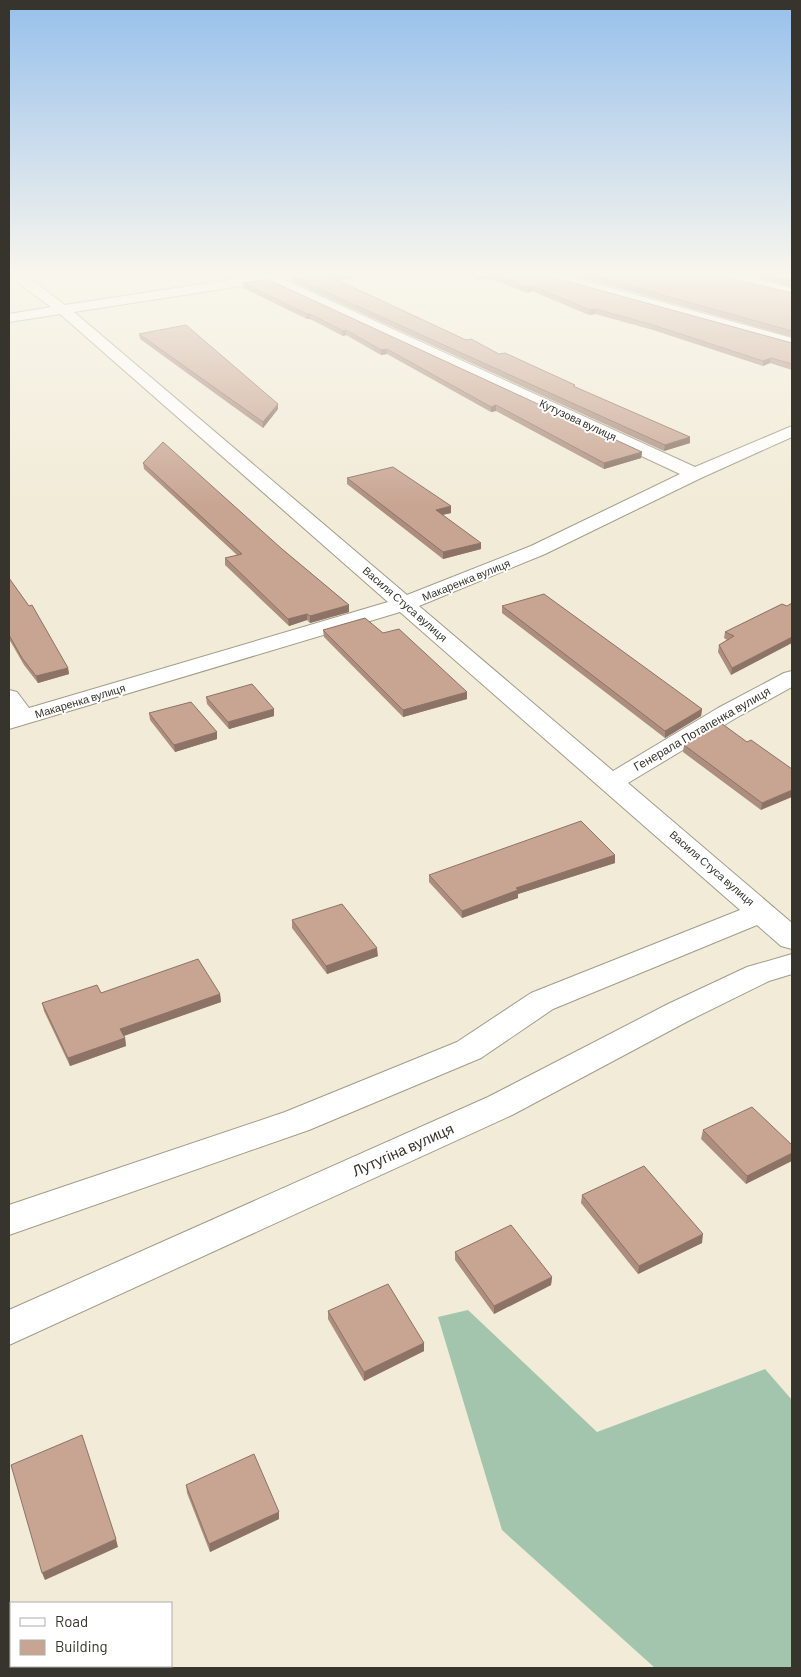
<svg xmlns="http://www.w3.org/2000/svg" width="801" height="1677" viewBox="0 0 801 1677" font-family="Barlow,sans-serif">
<rect width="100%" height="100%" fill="#f1ebd7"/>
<path fill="#a3c5ad" d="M 468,1310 L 597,1432 L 765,1369 L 792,1400 L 792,1668 L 655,1668 L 502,1530 L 438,1317 Z"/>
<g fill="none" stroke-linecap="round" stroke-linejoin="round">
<defs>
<g id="street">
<path d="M 9,273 L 23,273 L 65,305 L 274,273 L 295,273 L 294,278 L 285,280 L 695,467 L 792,426 L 792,437 L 701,478 L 545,554 L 419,606 L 613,771 L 718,708 L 784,673 L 792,671 L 792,687 L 736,718 L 628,783 L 792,923 L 792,949 L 781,946 L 757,925 L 553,1009 L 481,1058 L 309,1130 L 9,1235 L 9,1205 L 285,1112 L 457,1042 L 531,993 L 740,910 L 400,612 L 9,729 L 9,690 L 17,692 L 29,708 L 388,602 L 60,314 L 9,322 L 9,314 L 51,307 L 9,276 ZM 268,282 L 680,474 L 531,546 L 407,595 L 74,312 Z"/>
<path d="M 535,273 L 557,273 L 792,338 L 792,347 L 536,276 Z"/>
<path d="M 708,273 L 732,273 L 792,288 L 792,296 L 709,276 Z"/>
<path d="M 792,954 L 792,974 L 769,981 L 690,1020 L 512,1115 L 9,1345 L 9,1310 L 488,1097 L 668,1004 L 747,967 Z"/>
</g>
</defs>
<use href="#street" stroke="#a19c89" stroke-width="2"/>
<use href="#street" fill="#fff" fill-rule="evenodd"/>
</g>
<g fill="#ac8d7e">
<path d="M 218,273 L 259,273 L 227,278 Z"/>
<path d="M 296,273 L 361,273 L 361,276 L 338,280 L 466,340 L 575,387 L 690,443 L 664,451 L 291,281 L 291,276 Z"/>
<path d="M 461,273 L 537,273 L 792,343 L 792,370 L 770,363 L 763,366 L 653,330 L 595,314 L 589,315 L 532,291 L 528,293 L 488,278 L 479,280 Z"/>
<path d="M 565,273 L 711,273 L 792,293 L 792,337 Z"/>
<path d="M 741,273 L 792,273 L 792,287 Z"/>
<path d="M 243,283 L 642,452 L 641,458 L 604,469 L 496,411 L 491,412 L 387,354 L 381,355 L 346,335 L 343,336 L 310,319 L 307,319 L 243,288 Z"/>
<path d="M 139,334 L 278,409 L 263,428 L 140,339 Z"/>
<path d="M 143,463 L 282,549 L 349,605 L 349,612 L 310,623 L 307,620 L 289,626 L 225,565 L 225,558 L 237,555 L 144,469 Z"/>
<path d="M 347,478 L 451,513 L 443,515 L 481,549 L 443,559 L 347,484 Z"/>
<path d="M 9,578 L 68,668 L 69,674 L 38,683 L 24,665 L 9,639 Z"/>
<path d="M 782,604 L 731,675 L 718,652 L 719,645 L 727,640 L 724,638 L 725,632 Z"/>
<path d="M 502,606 L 702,709 L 701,716 L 665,738 L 502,613 Z"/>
<path d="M 323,630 L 383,633 L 467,699 L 403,717 L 324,637 Z"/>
<path d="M 206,697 L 274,716 L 229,729 L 207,704 Z"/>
<path d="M 149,713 L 217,739 L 175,752 L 150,720 Z"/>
<path d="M 747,742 L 792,769 L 761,810 L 683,752 L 684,745 Z"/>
<path d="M 615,855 L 615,863 L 518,894 L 518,898 L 462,918 L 429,882 L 429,875 Z"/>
<path d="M 292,920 L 378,956 L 327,974 L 292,928 Z"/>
<path d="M 101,993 L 220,994 L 221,1002 L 123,1036 L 125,1038 L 126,1046 L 70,1066 L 44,1011 L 42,1003 Z"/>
<path d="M 703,1130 L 792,1145 L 746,1184 L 701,1139 Z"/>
<path d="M 582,1195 L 702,1243 L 638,1274 L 581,1203 Z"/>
<path d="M 455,1252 L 552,1277 L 551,1285 L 494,1314 L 455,1260 Z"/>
<path d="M 328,1311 L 424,1343 L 424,1351 L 364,1381 L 328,1319 Z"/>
<path d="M 186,1485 L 279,1519 L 210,1552 L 187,1493 Z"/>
</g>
<g fill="#8c7366">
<path d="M 226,273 L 259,273 L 227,278 Z"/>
<path d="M 348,273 L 361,273 L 361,276 L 331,282 L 331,277 Z"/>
<path d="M 489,273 L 488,278 L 479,280 L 479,275 Z"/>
<path d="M 533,286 L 532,291 L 528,293 L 528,288 Z"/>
<path d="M 596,309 L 595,314 L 589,315 L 590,310 Z"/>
<rect x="307" y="314" width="3" height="5"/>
<path d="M 346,330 L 346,335 L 343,336 L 343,331 Z"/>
<path d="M 387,349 L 387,354 L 381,355 L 381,350 Z"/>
<path d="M 771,358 L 770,363 L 763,366 L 763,361 Z"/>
<path d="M 278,404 L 278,409 L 263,428 L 263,422 Z"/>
<path d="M 496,405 L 496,411 L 491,412 L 491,407 Z"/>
<path d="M 690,437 L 690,443 L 664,451 L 665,445 Z"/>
<path d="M 642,452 L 641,458 L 604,469 L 604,463 Z"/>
<path d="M 451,506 L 451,513 L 436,516 L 436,510 Z"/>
<path d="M 481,543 L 481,549 L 443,559 L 443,552 Z"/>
<path d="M 349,605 L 349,612 L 310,623 L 310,616 Z"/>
<path d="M 307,614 L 307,620 L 289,626 L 288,619 Z"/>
<path d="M 792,637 L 792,643 L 731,675 L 732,668 Z"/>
<path d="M 68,668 L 69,674 L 38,683 L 36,676 Z"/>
<path d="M 467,692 L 467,699 L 403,717 L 403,710 Z"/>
<path d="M 274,709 L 274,716 L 229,729 L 228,722 Z"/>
<path d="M 702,709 L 701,716 L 665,738 L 665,731 Z"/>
<path d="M 217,732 L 217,739 L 175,752 L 174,745 Z"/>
<path d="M 792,790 L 792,797 L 761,810 L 762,803 Z"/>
<path d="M 615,855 L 615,863 L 518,894 L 518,898 L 462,918 L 462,911 L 516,888 Z"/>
<path d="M 377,948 L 378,956 L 327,974 L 326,966 Z"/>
<path d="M 220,994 L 221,1002 L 121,1037 L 120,1029 Z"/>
<path d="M 125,1038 L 126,1046 L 70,1066 L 68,1058 Z"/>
<path d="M 792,1153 L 792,1161 L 746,1184 L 747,1176 Z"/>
<path d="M 703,1234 L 702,1243 L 638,1274 L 639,1266 Z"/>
<path d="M 552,1277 L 551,1285 L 494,1314 L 494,1306 Z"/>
<path d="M 424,1343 L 424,1351 L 364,1381 L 364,1372 Z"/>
<path d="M 279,1512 L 279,1519 L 210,1552 L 209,1544 Z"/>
<path d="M 116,1539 L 118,1547 L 45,1580 L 42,1573 Z"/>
</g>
<g fill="#c8a492" stroke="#8c7366">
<path d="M 296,273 L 348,273 L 331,277 L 466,340 L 471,339 L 499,354 L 505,353 L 575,385 L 573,386 L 690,437 L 665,445 L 291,276 Z"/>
<path d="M 474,273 L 488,273 L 479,275 Z"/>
<path d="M 489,273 L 537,273 L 792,343 L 792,364 L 771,358 L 763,361 L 653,325 L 596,309 L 590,310 L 533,286 L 528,288 Z"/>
<path d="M 583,273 L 711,273 L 792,293 L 792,331 Z"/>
<path d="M 760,273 L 792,273 L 792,281 Z"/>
<path d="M 267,279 L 642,452 L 604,463 L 496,405 L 491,407 L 387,349 L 381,350 L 346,330 L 343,331 L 310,314 L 307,314 L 243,283 Z"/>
<path d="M 186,325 L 278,404 L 263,422 L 139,334 Z"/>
<path d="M 163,442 L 282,549 L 349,605 L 310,616 L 307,614 L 288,619 L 225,558 L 242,554 L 143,463 Z"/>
<path d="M 393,467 L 451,506 L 436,510 L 481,543 L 443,552 L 347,478 Z"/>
<path d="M 9,578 L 29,606 L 32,605 L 68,668 L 36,676 L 22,658 L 9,635 Z"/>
<path d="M 544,594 L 702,709 L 665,731 L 502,606 Z"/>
<path d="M 792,603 L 792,637 L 732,668 L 719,645 L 734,636 L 725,632 L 782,604 L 787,606 Z"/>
<path d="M 365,618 L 383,633 L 399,629 L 467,692 L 403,710 L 323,630 Z"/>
<path d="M 252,684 L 274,709 L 228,722 L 206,697 Z"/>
<path d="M 191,702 L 217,732 L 174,745 L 149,713 Z"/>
<path d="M 721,723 L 747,742 L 751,740 L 792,769 L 792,790 L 762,803 L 684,745 Z"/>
<path d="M 581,821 L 615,855 L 516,888 L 518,890 L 462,911 L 429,875 Z"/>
<path d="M 342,904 L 377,948 L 326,966 L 292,920 Z"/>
<path d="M 198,959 L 220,994 L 120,1029 L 125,1038 L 68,1058 L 42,1003 L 97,985 L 101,993 Z"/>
<path d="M 752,1107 L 792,1145 L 792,1153 L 747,1176 L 703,1130 Z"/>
<path d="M 644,1166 L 703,1234 L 639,1266 L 582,1195 Z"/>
<path d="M 511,1225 L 552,1277 L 494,1306 L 455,1252 Z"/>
<path d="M 388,1284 L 424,1343 L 364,1372 L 328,1311 Z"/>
<path d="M 82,1435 L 116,1539 L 42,1573 L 11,1465 Z"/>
<path d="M 254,1454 L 279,1512 L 209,1544 L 186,1485 Z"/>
</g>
<linearGradient id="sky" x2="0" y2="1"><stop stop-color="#97c0ec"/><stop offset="0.54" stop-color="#f9f6ed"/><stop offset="1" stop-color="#f9f6ed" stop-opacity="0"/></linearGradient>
<rect width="801" height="508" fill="url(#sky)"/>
<g text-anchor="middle" stroke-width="4" stroke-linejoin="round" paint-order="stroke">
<g font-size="11" fill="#36342c" stroke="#fff">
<text transform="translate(578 420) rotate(25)" y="4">Кутузова вулиця</text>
<text transform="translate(466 580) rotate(-22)" y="4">Макаренка вулиця</text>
<text transform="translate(405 604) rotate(41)" y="4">Василя Стуса вулиця</text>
<text transform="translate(80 701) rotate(-17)" y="4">Макаренка вулиця</text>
<text transform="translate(712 868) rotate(41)" y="4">Василя Стуса вулиця</text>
</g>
<g font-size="12" fill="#36342c" stroke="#fff">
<text transform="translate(702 729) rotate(-30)" y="4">Генерала Потапенка вулиця</text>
</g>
<g font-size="15" fill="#36342c" stroke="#fff">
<text transform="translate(403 1150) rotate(-24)" y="5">Лутугіна вулиця</text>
</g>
</g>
<rect width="801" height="1677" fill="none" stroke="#36342c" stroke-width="20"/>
<rect x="10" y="1602" width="162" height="65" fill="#ffffff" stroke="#afaeab"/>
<rect x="20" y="1618" width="25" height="8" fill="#ffffff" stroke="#afaeab"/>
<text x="55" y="1627" font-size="15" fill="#36342c">Road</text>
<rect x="20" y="1640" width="25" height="15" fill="#c8a492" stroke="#afaeab"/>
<text x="55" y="1652" font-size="15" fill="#36342c">Building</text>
</svg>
